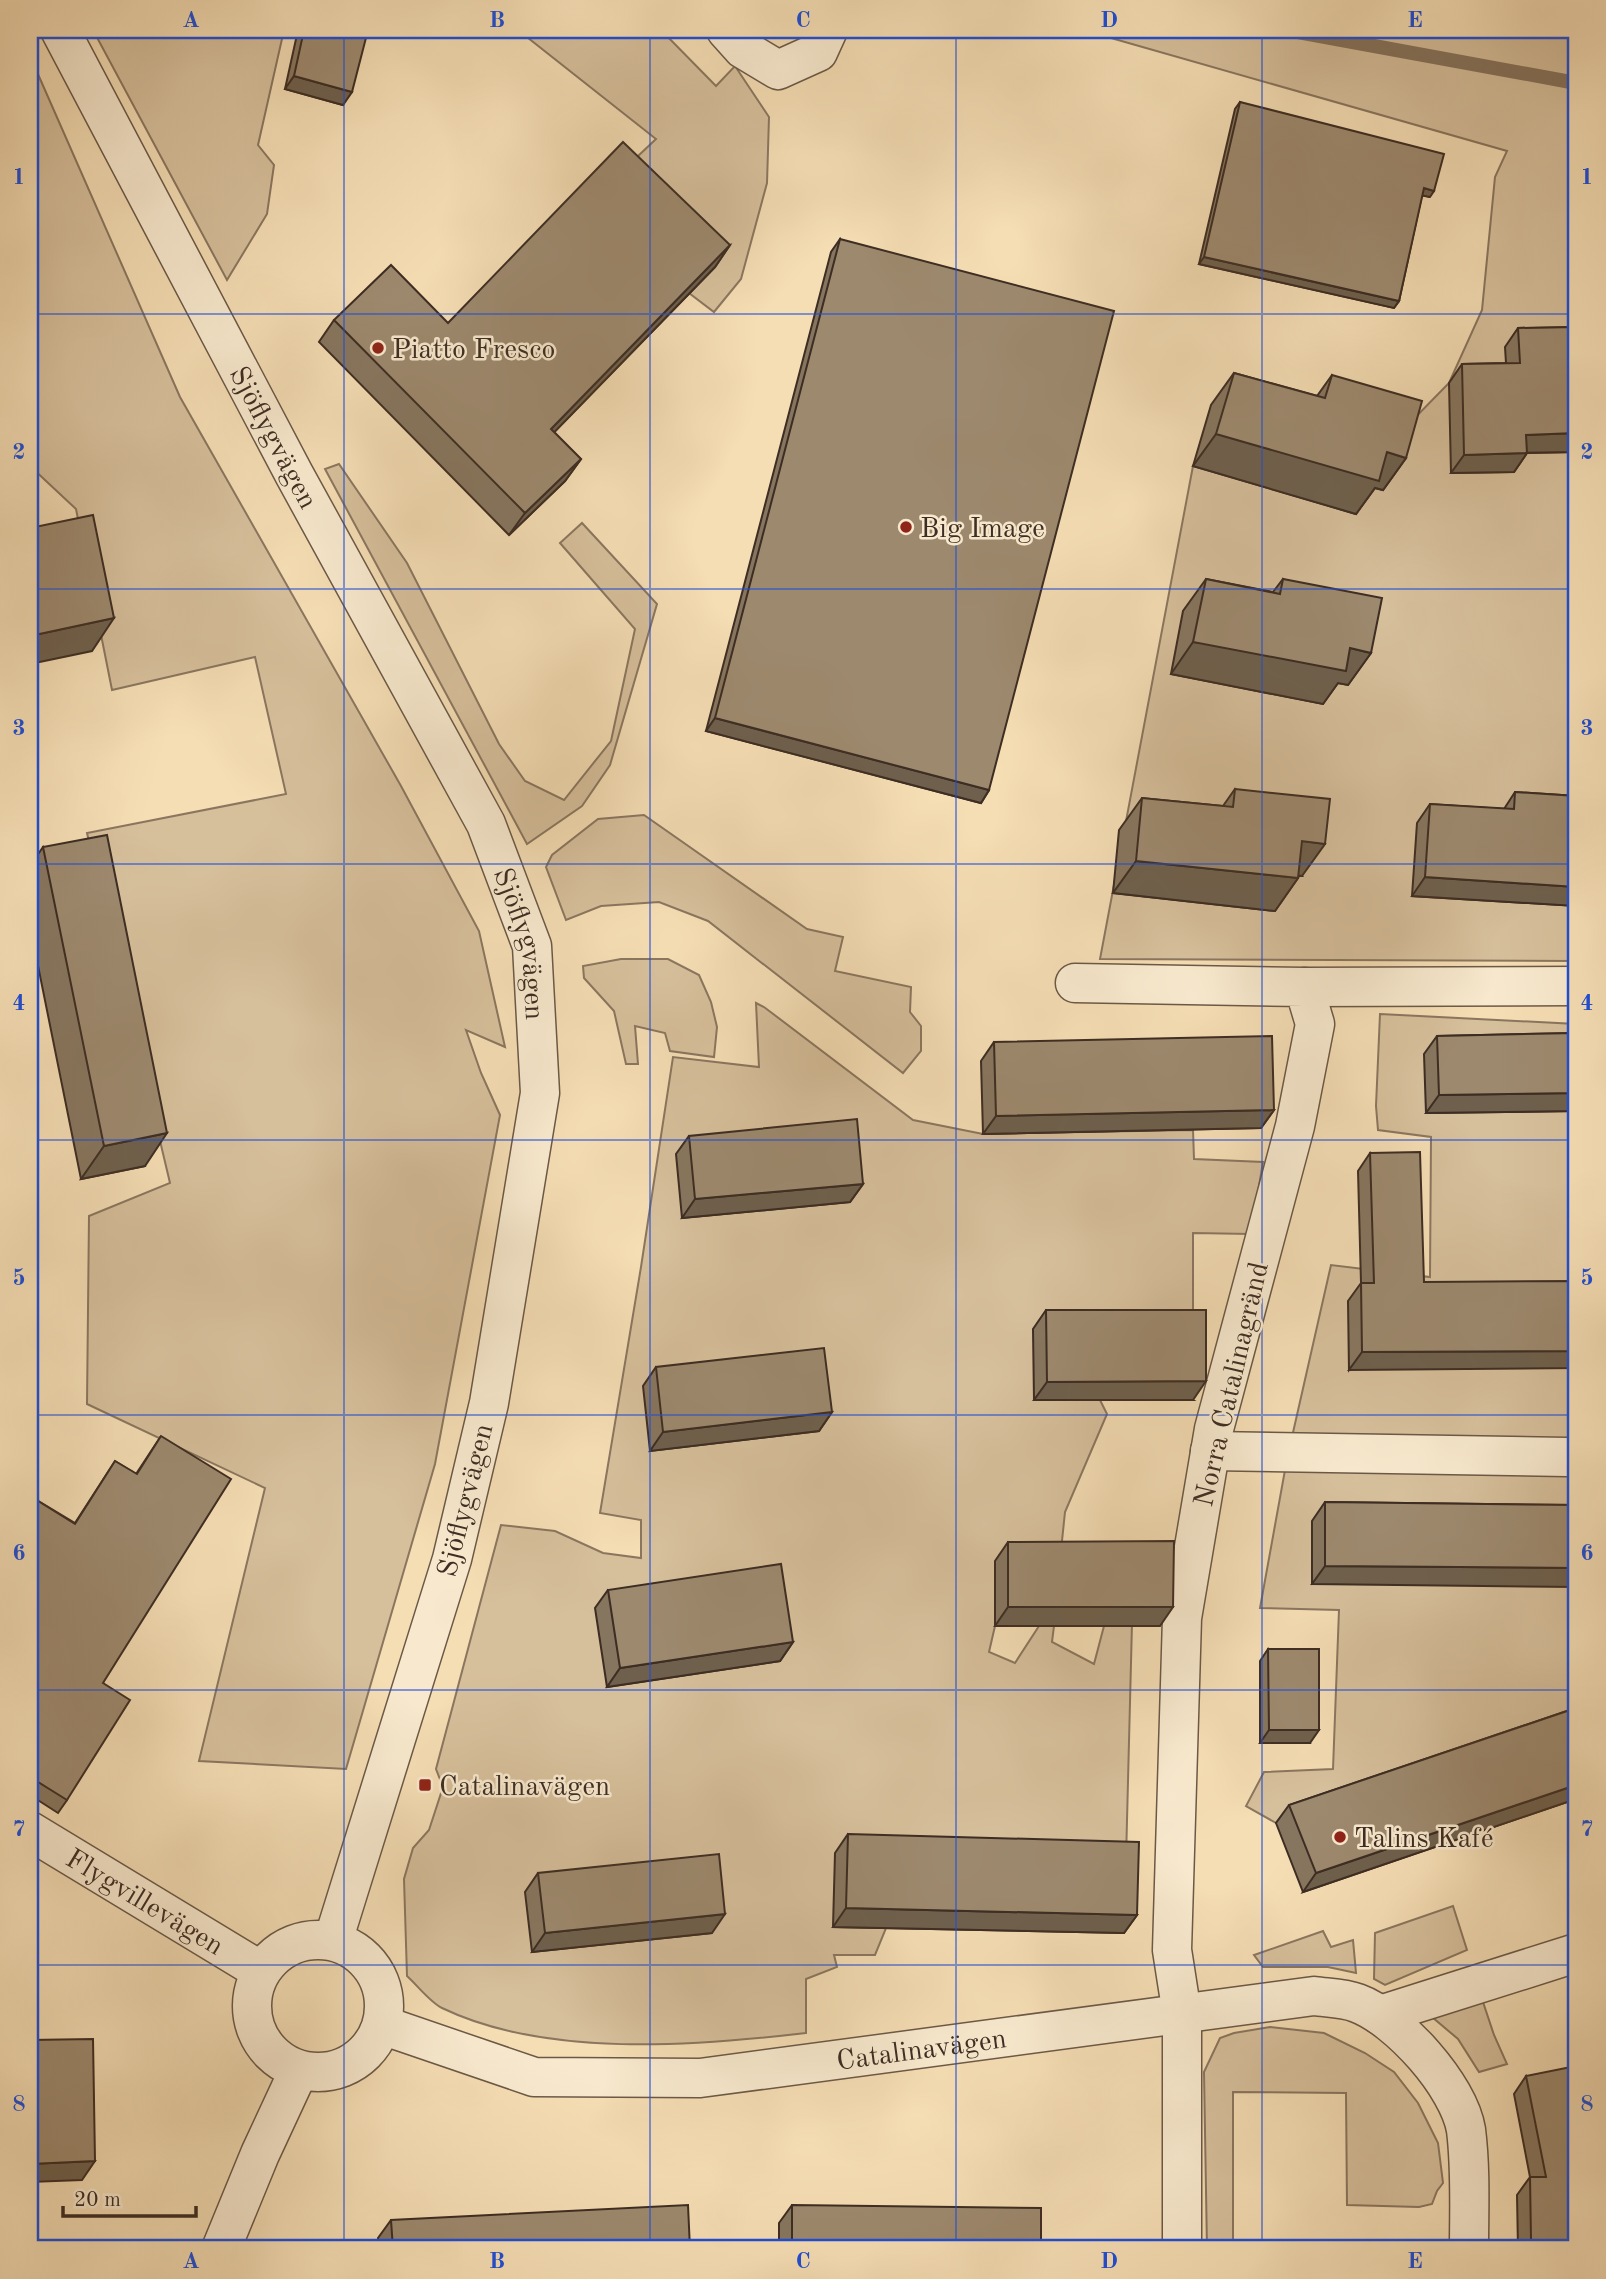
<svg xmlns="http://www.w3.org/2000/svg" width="1606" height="2279" viewBox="0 0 1606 2279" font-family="'Old Standard TT',serif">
<rect width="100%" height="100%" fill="#f5ddb4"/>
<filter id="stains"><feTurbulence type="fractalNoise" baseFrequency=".00286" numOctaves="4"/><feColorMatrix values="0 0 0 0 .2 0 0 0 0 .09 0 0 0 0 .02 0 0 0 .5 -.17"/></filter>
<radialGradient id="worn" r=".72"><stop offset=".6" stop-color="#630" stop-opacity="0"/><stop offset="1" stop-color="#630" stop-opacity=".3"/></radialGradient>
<g fill="#d6bf9b" stroke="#8a765f" stroke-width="2">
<path d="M 93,30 L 284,30 L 258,145 L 274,165 L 267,214 L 227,280 Z"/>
<path d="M 518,30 L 661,30 L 716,86 L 735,66 L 769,117 L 767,183 L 741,279 L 714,312 L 689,293 L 619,174 L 656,139 Z"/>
<path d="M 1083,30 L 1576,30 L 1576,961 L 1100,959 L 1193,466 L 1400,433 L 1449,383 L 1482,310 L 1495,177 L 1507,151 Z"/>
<path d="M 30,56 L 180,397 L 401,786 L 479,931 L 505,1047 L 466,1030 L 481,1073 L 500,1115 L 435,1464 L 346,1769 L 199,1761 L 265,1488 L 87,1404 L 89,1216 L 170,1183 L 87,833 L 286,794 L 255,657 L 112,690 L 76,509 L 30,466 Z"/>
<path d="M 339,464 L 407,563 L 499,744 L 525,781 L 564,800 L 611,741 L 635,629 L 560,543 L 582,523 L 657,604 L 610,765 L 582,806 L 527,844 L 325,469 Z"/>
<path d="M 644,815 L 807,929 L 843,937 L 835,971 L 911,987 L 910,1012 L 921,1026 L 921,1051 L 903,1073 L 708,921 L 659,902 L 601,906 L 566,920 L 546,867 L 552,855 L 598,819 Z"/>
<path d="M 621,959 L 668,959 L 699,975 L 711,1002 L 717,1027 L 714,1057 L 670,1051 L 665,1033 L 635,1026 L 638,1064 L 626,1064 L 614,1011 L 584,978 L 583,966 Z"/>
<path d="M 756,1003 L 764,1007 L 913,1120 L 983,1134 L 1193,1130 L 1194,1159 L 1263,1162 L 1251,1234 L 1193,1233 L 1193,1329 L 1034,1400 L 1100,1400 L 1107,1414 L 1065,1512 L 1060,1560 L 995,1626 L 989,1652 L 1015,1663 L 1039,1626 L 1054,1626 L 1052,1642 L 1094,1664 L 1104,1626 L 1132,1623 L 1126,1860 L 886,1928 L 875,1955 L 834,1955 L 837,1967 L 806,1979 L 806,2033 C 695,2046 546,2058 442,2008 C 430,2002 418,1986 407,1976 L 404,1879 L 413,1848 L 429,1830 L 443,1787 L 436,1769 L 501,1525 L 555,1531 L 603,1553 L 641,1558 L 641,1520 L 600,1513 L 641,1267 L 673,1057 L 759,1067 Z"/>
<path d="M 1380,1014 L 1576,1024 L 1576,1722 L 1276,1823 L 1246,1806 L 1264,1772 L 1333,1769 L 1339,1610 L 1260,1608 L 1287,1459 L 1331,1265 L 1430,1277 L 1431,1137 L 1378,1130 L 1376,1106 Z"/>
<path d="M 1453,1906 L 1467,1950 L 1385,1985 L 1374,1979 L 1375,1933 Z"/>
<path d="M 1323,1931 L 1331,1947 L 1353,1940 L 1356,1973 L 1328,1967 L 1263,1967 L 1254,1955 Z"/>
<path d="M 1481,1996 L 1494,2035 L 1507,2064 L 1479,2072 L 1458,2039 L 1432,2017 Z"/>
<path d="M 1270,2027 L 1324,2033 L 1365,2053 L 1394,2072 L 1418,2103 L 1438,2143 L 1443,2183 L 1437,2191 L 1432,2204 L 1419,2207 L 1347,2205 L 1346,2093 L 1233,2092 L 1233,2249 L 1207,2249 L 1204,2072 L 1220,2038 L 1234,2033 Z"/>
</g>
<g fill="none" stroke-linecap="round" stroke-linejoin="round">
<path stroke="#86735d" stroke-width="14" d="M 1287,30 L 1576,83"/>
<defs>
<g id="street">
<path id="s1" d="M 60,30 L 294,474 L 486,824 L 532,946 L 540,1093 L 489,1403 L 452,1559 L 333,1941"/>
<path d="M 726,30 L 743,49 L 778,70 L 818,52 L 828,30"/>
<path d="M 1075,983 L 1304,987 L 1315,1024 L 1295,1126 L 1214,1429 L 1182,1618 L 1172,1950 L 1182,2014 L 1182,2249"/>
<path d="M 1304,987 L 1576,986"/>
<path d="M 1210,1451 L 1567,1457"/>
<path id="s2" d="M 30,1831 L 261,1971"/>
<circle cx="318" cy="2006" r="66"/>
<path d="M 1380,2015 L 1576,1953"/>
<path id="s3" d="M 382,2025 L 534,2077 L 700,2078 L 1314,1996 C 1328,1998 1344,1998 1357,2003 C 1398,2018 1459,2086 1466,2130 C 1471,2169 1469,2210 1469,2249"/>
<path d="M 221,2249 L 260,2154 L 299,2070"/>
</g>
</defs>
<use href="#street" stroke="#6b5947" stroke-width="41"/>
<use href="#street" stroke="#f8e9ce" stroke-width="38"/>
</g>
<g fill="#87765f" stroke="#3d2d23" stroke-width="2">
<path d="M 298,30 L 368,30 L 343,105 L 285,89 Z"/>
<path d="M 1240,102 L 1430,197 L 1422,195 L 1399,301 L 1394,308 L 1199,264 L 1235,109 Z"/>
<path d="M 840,239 L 989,790 L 981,803 L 706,731 L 831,252 Z"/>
<path d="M 730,245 L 715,267 L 554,432 L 581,459 L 565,481 L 509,535 L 319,342 L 334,320 L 448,323 Z"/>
<path d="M 1576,327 L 1576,452 L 1527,453 L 1514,472 L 1451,473 L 1449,383 L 1462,364 L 1506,363 L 1505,347 L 1518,328 Z"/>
<path d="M 1234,373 L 1317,396 L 1332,375 L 1406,458 L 1383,490 L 1375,488 L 1356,514 L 1193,466 L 1211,405 Z"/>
<path d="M 1206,579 L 1273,592 L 1283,579 L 1371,653 L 1348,685 L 1338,683 L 1323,704 L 1171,674 L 1183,611 Z"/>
<path d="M 1235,789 L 1302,876 L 1298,876 L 1298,878 L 1275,911 L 1113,893 L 1119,830 L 1142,798 L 1223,806 Z"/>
<path d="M 1515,792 L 1576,796 L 1576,906 L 1412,896 L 1417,823 L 1430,804 L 1504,809 Z"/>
<path d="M 43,847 L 145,1166 L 81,1179 L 30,926 L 30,866 Z"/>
<path d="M 1576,1033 L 1576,1111 L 1426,1113 L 1424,1054 L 1437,1036 Z"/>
<path d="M 994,1042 L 1274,1110 L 1261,1128 L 983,1134 L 981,1061 Z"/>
<path d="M 689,1136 L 863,1184 L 850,1202 L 682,1218 L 676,1154 Z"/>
<path d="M 1370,1153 L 1424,1282 L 1349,1370 L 1348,1301 L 1361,1283 L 1358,1171 Z"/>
<path d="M 1046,1310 L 1193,1400 L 1034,1400 L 1033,1329 Z"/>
<path d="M 656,1367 L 832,1412 L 819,1431 L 650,1451 L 643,1386 Z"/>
<path d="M 161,1436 L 103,1683 L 67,1800 L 58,1813 L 30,1795 L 30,1496 L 75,1523 L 115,1461 L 136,1474 Z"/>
<path d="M 1325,1502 L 1576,1505 L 1312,1584 L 1312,1521 Z"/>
<path d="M 1008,1542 L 1160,1626 L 995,1626 L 995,1561 Z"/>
<path d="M 608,1590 L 793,1642 L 780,1661 L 607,1687 L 595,1608 Z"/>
<path d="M 1268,1649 L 1310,1743 L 1260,1743 L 1260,1661 Z"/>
<path d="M 1576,1708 L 1576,1799 L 1303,1892 L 1276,1823 L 1289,1805 Z"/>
<path d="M 848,1834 L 1137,1915 L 1124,1933 L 833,1927 L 835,1853 Z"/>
<path d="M 538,1873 L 712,1933 L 532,1952 L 525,1892 Z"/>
<path d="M 1526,2076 L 1576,2249 L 1518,2249 L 1517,2195 L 1530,2177 L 1514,2094 Z"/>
<path d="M 792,2205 L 1041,2249 L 779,2249 L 779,2223 Z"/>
<path d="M 391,2220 L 690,2249 L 379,2249 L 378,2238 Z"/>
</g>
<g fill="#6e604d" stroke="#3d2d23" stroke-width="2">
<path d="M 294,76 L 352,92 L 343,105 L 285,89 Z"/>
<path d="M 1424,188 L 1434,191 L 1430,197 L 1419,195 Z"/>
<path d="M 730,245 L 715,267 L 536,451 L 551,429 Z"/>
<path d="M 1204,257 L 1399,301 L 1394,308 L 1199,264 Z"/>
<path d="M 1576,433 L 1576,452 L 1513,453 L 1526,435 Z"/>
<path d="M 1216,434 L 1387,452 L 1406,458 L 1383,490 L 1375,488 L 1356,514 L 1193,466 Z"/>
<path d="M 1527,453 L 1514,472 L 1451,473 L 1464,455 Z"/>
<path d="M 581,459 L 565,481 L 509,535 L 525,513 Z"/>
<path d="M 114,618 L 92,651 L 30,664 L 30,636 Z"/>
<path d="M 1193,642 L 1350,648 L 1371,653 L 1348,685 L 1338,683 L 1323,704 L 1171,674 Z"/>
<path d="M 715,718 L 989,790 L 981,803 L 706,731 Z"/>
<path d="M 1302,841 L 1325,844 L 1302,876 L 1279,873 Z"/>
<path d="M 1136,861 L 1298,878 L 1275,911 L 1113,893 Z"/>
<path d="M 1425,877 L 1576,887 L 1576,906 L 1412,896 Z"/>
<path d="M 1576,1093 L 1576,1111 L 1426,1113 L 1439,1095 Z"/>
<path d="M 1274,1110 L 1261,1128 L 983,1134 L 996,1116 Z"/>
<path d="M 167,1133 L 145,1166 L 81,1179 L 104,1146 Z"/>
<path d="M 863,1184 L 850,1202 L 682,1218 L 695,1199 Z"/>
<path d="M 1576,1351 L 1576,1368 L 1349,1370 L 1362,1352 Z"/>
<path d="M 1206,1381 L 1193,1400 L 1034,1400 L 1047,1382 Z"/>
<path d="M 832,1412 L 819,1431 L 650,1451 L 663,1432 Z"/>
<path d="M 1325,1566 L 1576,1568 L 1576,1587 L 1312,1584 Z"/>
<path d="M 1008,1607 L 1173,1607 L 1160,1626 L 995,1626 Z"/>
<path d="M 793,1642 L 780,1661 L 607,1687 L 620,1668 Z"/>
<path d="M 1269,1730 L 1319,1730 L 1310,1743 L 1260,1743 Z"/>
<path d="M 1576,1785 L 1576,1799 L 1303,1892 L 1316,1873 Z"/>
<path d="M 846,1908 L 1137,1915 L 1124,1933 L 833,1927 Z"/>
<path d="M 725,1914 L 712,1933 L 532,1952 L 545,1933 Z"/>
<path d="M 95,2161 L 82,2180 L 30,2182 L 30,2164 Z"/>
<path d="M 1531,2240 L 1534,2240 L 1527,2249 L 1524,2249 Z"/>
</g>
<g fill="#9d896e" stroke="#3d2d23" stroke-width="2">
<path d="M 304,30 L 368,30 L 352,92 L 294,76 Z"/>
<path d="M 1240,102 L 1444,154 L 1434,191 L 1424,188 L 1399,301 L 1204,257 Z"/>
<path d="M 623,142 L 730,245 L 551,429 L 581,459 L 525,513 L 334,320 L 391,265 L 448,323 Z"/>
<path d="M 840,239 L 1114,311 L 989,790 L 715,718 Z"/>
<path d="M 1576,327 L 1576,433 L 1526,435 L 1527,453 L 1464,455 L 1462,364 L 1520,363 L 1518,328 Z"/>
<path d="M 1234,373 L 1325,398 L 1332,375 L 1422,401 L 1406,458 L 1387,452 L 1379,481 L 1216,434 Z"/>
<path d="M 93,515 L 114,618 L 30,636 L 30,528 Z"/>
<path d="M 1206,579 L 1280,594 L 1283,579 L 1382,598 L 1371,653 L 1350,648 L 1346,671 L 1193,642 Z"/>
<path d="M 1235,789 L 1330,799 L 1325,844 L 1302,841 L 1298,878 L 1136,861 L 1142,798 L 1233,807 Z"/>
<path d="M 1515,792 L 1576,796 L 1576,887 L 1425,877 L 1430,804 L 1514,809 Z"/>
<path d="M 107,835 L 167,1133 L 104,1146 L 43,847 Z"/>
<path d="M 1576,1033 L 1576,1093 L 1439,1095 L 1437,1036 Z"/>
<path d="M 1272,1036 L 1274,1110 L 996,1116 L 994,1042 Z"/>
<path d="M 857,1119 L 863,1184 L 695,1199 L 689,1136 Z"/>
<path d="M 1420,1152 L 1424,1282 L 1576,1281 L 1576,1351 L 1362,1352 L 1361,1283 L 1374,1283 L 1370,1153 Z"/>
<path d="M 1046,1310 L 1206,1310 L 1206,1381 L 1047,1382 Z"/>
<path d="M 824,1348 L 832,1412 L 663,1432 L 656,1367 Z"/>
<path d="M 161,1436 L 231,1479 L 103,1683 L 130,1700 L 67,1800 L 30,1777 L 30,1496 L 75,1524 L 115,1461 L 137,1474 Z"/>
<path d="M 1325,1502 L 1576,1505 L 1576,1568 L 1325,1566 Z"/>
<path d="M 1174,1541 L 1173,1607 L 1008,1607 L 1008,1542 Z"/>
<path d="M 781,1564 L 793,1642 L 620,1668 L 608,1590 Z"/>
<path d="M 1268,1649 L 1319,1649 L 1319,1730 L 1269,1730 Z"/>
<path d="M 1576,1708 L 1576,1785 L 1316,1873 L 1289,1805 Z"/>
<path d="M 848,1834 L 1139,1842 L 1137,1915 L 846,1908 Z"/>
<path d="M 719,1854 L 725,1914 L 545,1933 L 538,1873 Z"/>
<path d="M 93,2039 L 95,2161 L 30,2164 L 30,2040 Z"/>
<path d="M 1576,2066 L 1576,2249 L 1534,2249 L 1534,2240 L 1531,2240 L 1530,2177 L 1546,2177 L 1526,2076 Z"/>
<path d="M 688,2205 L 690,2249 L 393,2249 L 391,2220 Z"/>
<path d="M 792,2205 L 1041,2208 L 1041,2249 L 792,2249 Z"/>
</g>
<path fill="none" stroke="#1d4ed8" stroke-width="2" stroke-opacity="0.55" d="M 344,30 L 344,2249M 650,30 L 650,2249M 956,30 L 956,2249M 1262,30 L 1262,2249M 30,314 L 1576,314M 30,589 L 1576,589M 30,864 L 1576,864M 30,1140 L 1576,1140M 30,1415 L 1576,1415M 30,1690 L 1576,1690M 30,1965 L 1576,1965"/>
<g fill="#8f2418" stroke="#f8e9ce" stroke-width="2.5">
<circle cx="378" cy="348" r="7"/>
<circle cx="906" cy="527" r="7"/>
<rect x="418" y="1778" width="14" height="14" rx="3.5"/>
<circle cx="1340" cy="1837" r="7"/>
</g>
<g text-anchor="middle" stroke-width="5" stroke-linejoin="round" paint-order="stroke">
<g font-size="28" fill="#3d2d23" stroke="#f8e9ce" text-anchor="start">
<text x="392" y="358">Piatto Fresco</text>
<text x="920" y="537">Big Image</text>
<text x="439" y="1795">Catalinavägen</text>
<text x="1354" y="1847">Talins Kafé</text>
</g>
<g font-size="28" fill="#3d2d23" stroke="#f8e9ce">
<text dy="10" stroke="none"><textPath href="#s1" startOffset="460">Sjöflygvägen</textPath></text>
<text dy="10" stroke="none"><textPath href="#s1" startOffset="1027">Sjöflygvägen</textPath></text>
<text transform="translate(1230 1384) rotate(-77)" y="10">Norra Catalinagränd</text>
<text transform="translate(464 1500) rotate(-76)" y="10">Sjöflygvägen</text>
<text dy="10" stroke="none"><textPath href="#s2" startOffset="135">Flygvillevägen</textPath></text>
<text dy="10" stroke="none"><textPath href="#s3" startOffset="550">Catalinavägen</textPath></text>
</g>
</g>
<rect width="1606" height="2279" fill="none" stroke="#f5ddb4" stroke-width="77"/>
<path d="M63 2206v10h133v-10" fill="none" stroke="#3d2d23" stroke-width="3.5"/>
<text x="74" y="2206" font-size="21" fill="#3d2d23" stroke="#f8e9ce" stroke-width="5" paint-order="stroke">20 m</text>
<rect x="38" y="38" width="1530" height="2202" fill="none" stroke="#1d4ed8" stroke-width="2.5"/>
<g font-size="23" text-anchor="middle" font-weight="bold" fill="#1d4ed8">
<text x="191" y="27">A</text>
<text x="497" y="27">B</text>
<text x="803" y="27">C</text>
<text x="1109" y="27">D</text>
<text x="1415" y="27">E</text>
<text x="19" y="184">1</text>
<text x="1587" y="184">1</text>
<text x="19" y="459">2</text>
<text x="1587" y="459">2</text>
<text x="19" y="735">3</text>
<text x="1587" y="735">3</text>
<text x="19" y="1010">4</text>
<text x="1587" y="1010">4</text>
<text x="19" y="1285">5</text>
<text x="1587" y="1285">5</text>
<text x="19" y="1560">6</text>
<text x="1587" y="1560">6</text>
<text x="19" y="1836">7</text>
<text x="1587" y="1836">7</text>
<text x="19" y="2111">8</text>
<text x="1587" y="2111">8</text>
<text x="191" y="2268">A</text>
<text x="497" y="2268">B</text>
<text x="803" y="2268">C</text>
<text x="1109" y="2268">D</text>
<text x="1415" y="2268">E</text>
</g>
<rect width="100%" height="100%" filter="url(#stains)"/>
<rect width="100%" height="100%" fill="url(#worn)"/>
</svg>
